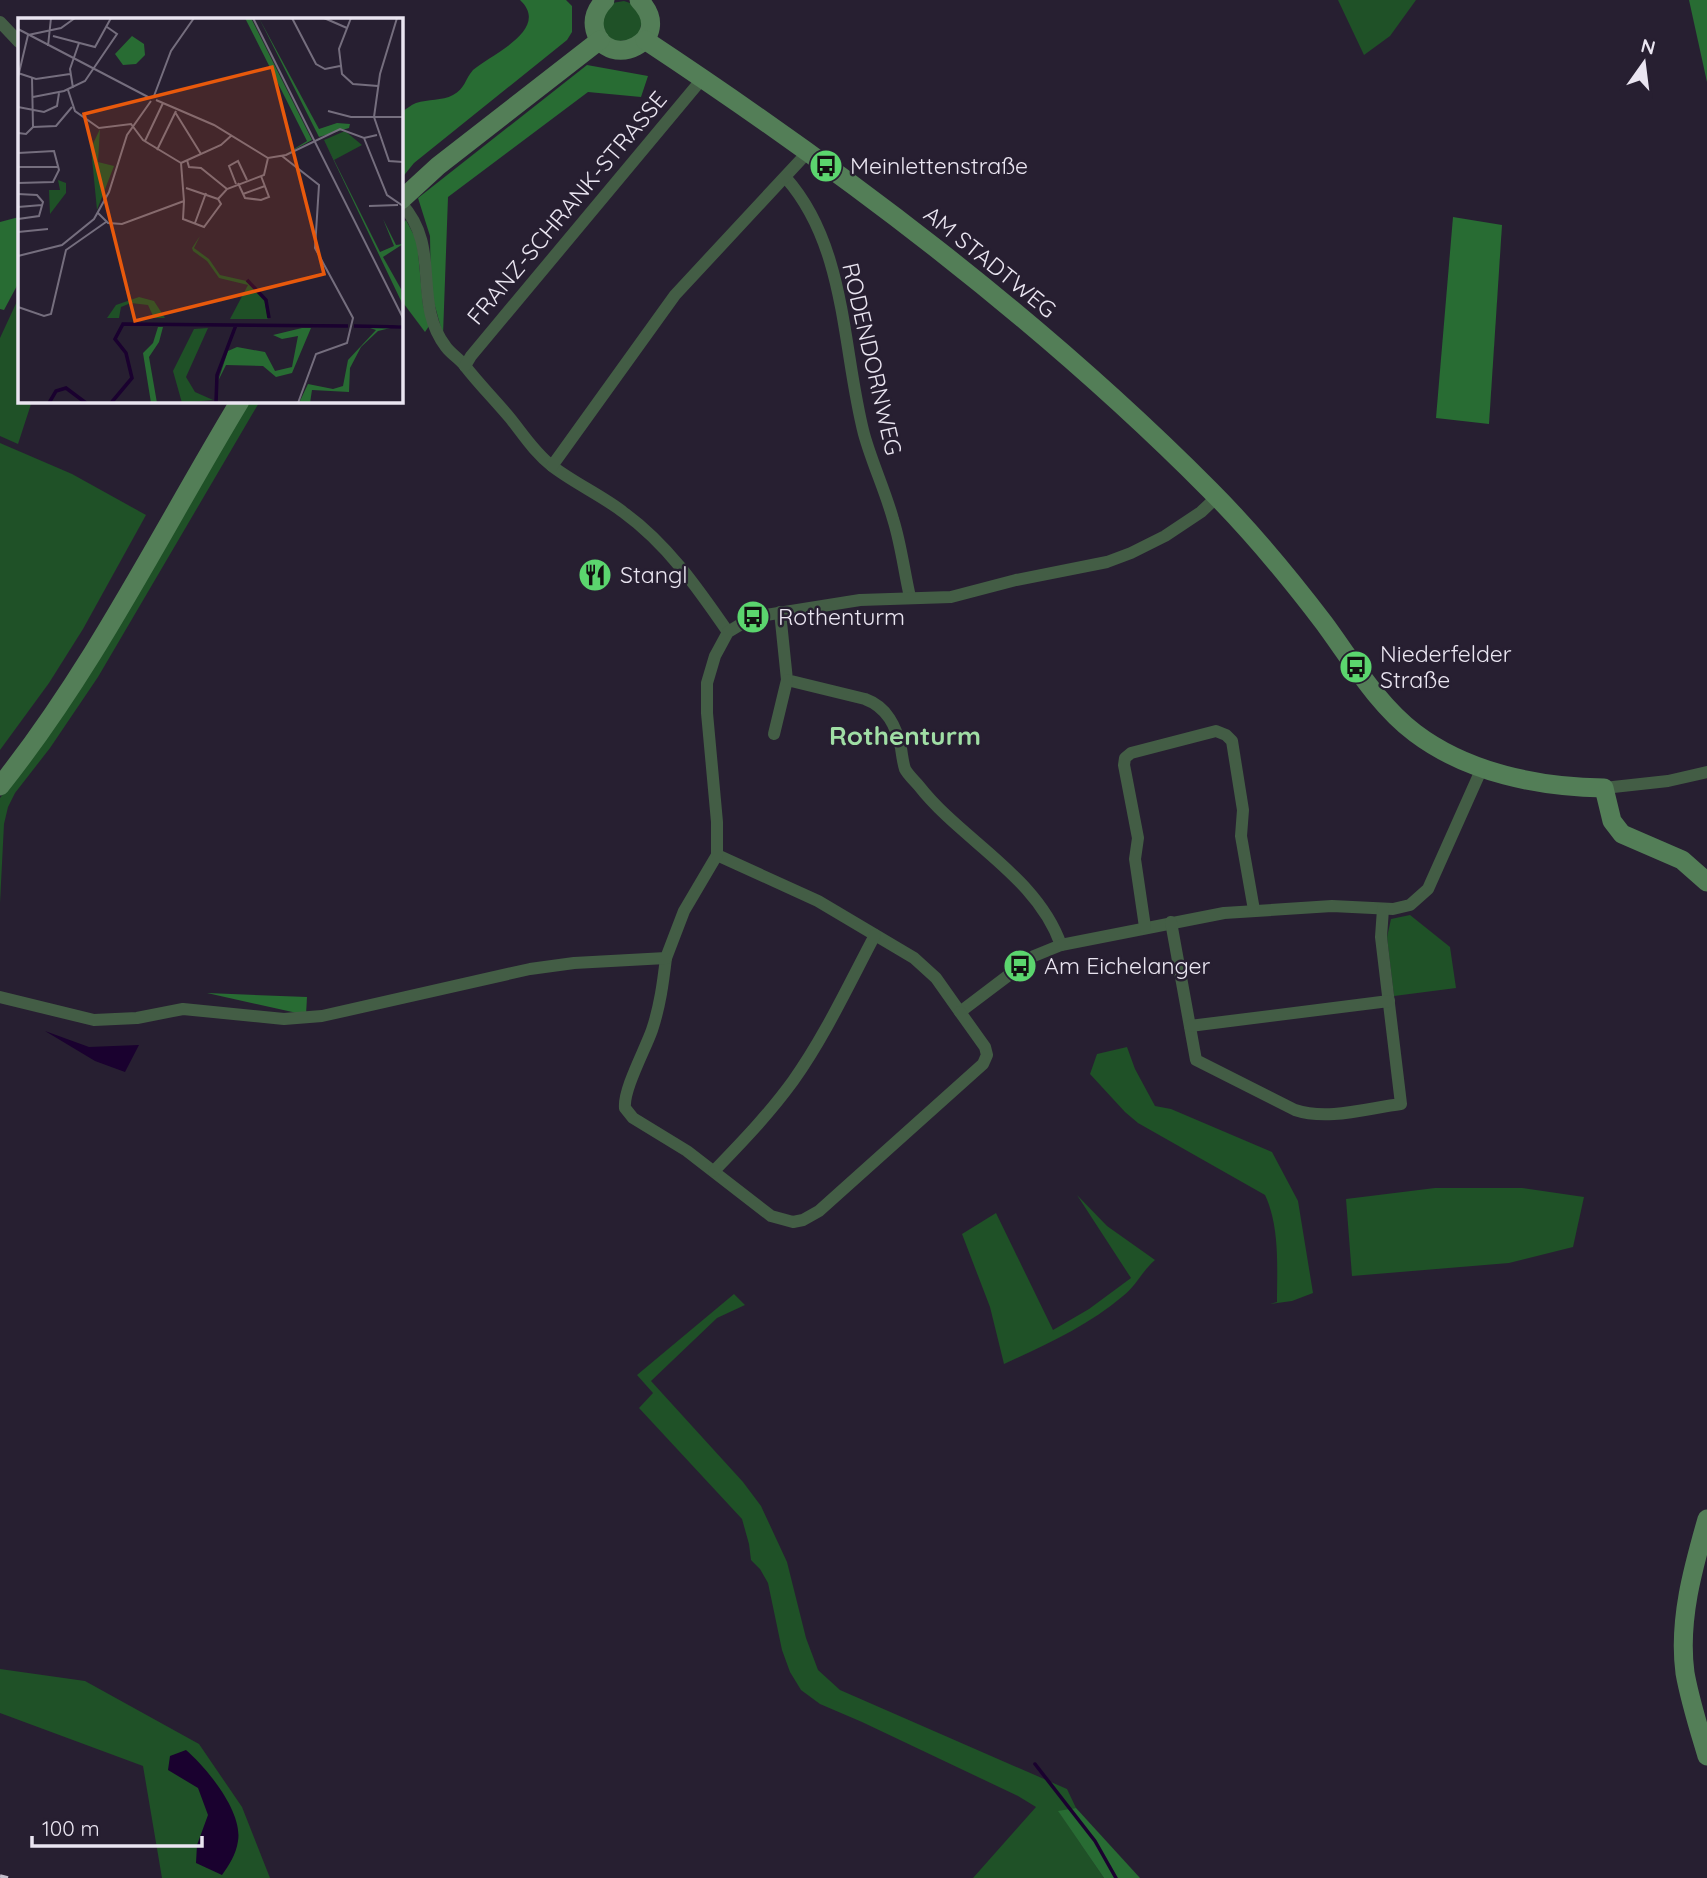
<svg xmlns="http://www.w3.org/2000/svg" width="1707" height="1878" viewBox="0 0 1707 1878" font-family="Quicksand,sans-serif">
<rect width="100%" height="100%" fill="#271f31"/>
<g fill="#1f5127">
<path d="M 1338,0 L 1416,0 L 1390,36 L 1364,55 Z"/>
<path d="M 624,1 L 633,4 L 643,15 L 638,39 L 609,42 L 600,16 L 612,3 Z"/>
<path d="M 19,297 L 19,401 L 32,401 L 18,444 L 0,436 L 0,338 Z"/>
<path d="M 247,401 L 260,401 L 98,677 L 50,748 L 15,793 L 8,807 L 4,824 L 0,903 L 0,798 L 36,751 Z"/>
<path d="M 0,443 L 72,474 L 146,515 L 83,629 L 49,683 L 0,750 Z"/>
<path d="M 1410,915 L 1450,947 L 1456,988 L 1394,996 L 1387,937 L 1391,919 Z"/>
<path d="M 1127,1047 L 1135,1069 L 1155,1106 L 1171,1109 L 1272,1152 L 1298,1201 L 1313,1293 L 1292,1301 L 1270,1304 L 1277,1302 C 1277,1268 1280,1227 1265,1195 L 1138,1123 L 1125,1112 L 1090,1074 L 1097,1054 Z"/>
<path d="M 1435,1188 L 1522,1188 L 1584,1197 L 1573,1247 L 1509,1263 L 1352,1276 L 1346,1199 Z"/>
<path d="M 1077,1195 L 1107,1226 L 1155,1260 C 1143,1270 1136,1286 1123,1296 C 1088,1326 1045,1345 1004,1364 L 990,1307 L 962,1234 L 996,1213 L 1053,1330 L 1089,1309 L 1131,1278 Z"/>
<path d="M 734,1294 L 745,1305 L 717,1318 L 651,1381 L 743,1482 L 761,1506 L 787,1562 L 806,1638 L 818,1670 L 840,1690 L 1067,1789 L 1076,1808 L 1059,1812 L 1104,1878 L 973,1878 L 1036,1807 L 1018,1796 L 862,1722 L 820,1704 L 801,1690 L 790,1672 L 782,1650 L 768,1583 L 760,1569 L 751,1560 L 749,1544 L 742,1519 L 639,1408 L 653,1393 L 637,1375 Z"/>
<path d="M 0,1669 L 85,1681 L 199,1744 L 242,1807 L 270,1878 L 162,1878 L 143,1766 L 0,1713 Z"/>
</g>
<g fill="#286c33">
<path d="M 520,0 L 566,0 L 572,6 L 572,32 L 567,40 L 414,163 L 401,179 L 402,112 C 406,109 411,105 416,103 C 428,99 442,101 453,95 C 465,89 465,79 473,70 C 488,56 552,30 520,0 Z"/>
<path d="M 1689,0 L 1707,0 L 1707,82 Z"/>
<path d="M 587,65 L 648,76 L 641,97 L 588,92 L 448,197 L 443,335 L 431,292 L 430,236 L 418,198 Z"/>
<path d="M 19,217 L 19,282 L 4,310 L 0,309 L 0,222 Z"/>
<path d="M 1453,217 L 1502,225 L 1489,424 L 1436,418 Z"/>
<path d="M 406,220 L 417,241 L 423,305 L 429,326 L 425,332 L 401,300 L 401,225 Z"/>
<path d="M 207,993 L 307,997 L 306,1015 Z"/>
<path d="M 1076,1808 L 1140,1878 L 1104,1878 L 1058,1811 Z"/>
</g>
<g fill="#1a012f">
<path d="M 45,1031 L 89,1047 L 139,1045 L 125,1072 L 95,1061 Z"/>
<path d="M 186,1750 C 207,1768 243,1812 238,1841 C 236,1855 229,1865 222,1875 L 196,1863 L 197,1845 L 208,1815 L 198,1788 L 168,1770 L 170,1756 Z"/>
</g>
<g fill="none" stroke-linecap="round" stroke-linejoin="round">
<path stroke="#1a012f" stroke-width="3.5" d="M 1035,1764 L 1095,1841 L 1116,1878"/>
<g stroke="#435d45" stroke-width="12">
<path d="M 0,22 L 19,42"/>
<path d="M 786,178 C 847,247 842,349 864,434 C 872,463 885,490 893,519 C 901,544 904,571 910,597"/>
<path d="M 401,203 C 443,249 411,301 446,347 C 451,354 460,359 465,366 C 479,384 494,399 510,418 C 523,434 534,452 552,466 C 574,483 601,495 623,512 C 667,544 697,587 728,632"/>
<path d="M 465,366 L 471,356 L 702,79"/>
<path d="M 552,466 L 675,295 L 807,153"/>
<path d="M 780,612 L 787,680 L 865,699 C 887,707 896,726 901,748 C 902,755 903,763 905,769 C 908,775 915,781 919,786 C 962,841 1037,876 1061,945"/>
<path d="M 774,734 L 787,680"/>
<path d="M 1604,788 L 1668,781 L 1707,772"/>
<path d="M 717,855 L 818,901 L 914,958 L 936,978 L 960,1012 L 1034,956 L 1061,945 L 1224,913 L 1332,906 L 1393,909 L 1410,905 L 1428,889 L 1482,768"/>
<path d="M 1171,922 L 1196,1060 L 1295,1110 C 1328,1121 1368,1108 1401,1104 L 1381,937 L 1383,909"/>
<path d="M 1145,927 L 1135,859 L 1138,838 L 1124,765 L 1125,758 L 1131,753 L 1216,731 L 1226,735 L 1232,741 L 1243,810 L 1241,836 L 1254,910"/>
<path d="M 666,958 C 663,983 660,1006 652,1030 C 645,1050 623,1090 625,1108 L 633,1118 L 687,1151 L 771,1216 L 793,1222 L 803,1220 L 819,1211 L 983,1064 L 987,1055 L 985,1047 L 960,1012"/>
<path d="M 0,997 L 94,1020 L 137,1018 L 183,1009 L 284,1019 L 322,1016 L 530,969 L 574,963 L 666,958 L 684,911 L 717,855 L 717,822 L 707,713 L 707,683 L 715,656 L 728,632 L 753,617 L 860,600 L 951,597 L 1016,580 L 1107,562 L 1131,553 L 1165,536 L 1201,512 L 1217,497"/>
<path d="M 1190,1026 L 1389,1001"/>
<path d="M 714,1171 C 742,1142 769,1114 793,1081 C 825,1036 849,984 875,935"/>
</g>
<g stroke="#537e57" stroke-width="19">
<path d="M 605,0 C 597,8 592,18 595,30 C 607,73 678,40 639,0"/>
<path d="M 645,40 C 846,173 1040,319 1210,490 C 1251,531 1289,577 1324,623 C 1352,661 1377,704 1415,733 C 1468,773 1539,787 1604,788 L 1612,821 L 1622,834 L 1682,860 L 1707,882"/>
<path d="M 401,200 L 438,166 L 600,40"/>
<path d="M 0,786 C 95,667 162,530 240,401"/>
<path d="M 1707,1519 C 1693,1568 1678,1621 1685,1673 C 1690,1701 1699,1729 1707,1756"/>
</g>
<path stroke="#c5bfcc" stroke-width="3.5" stroke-dasharray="14 7" stroke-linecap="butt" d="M 0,1876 L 8,1878"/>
</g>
<defs>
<symbol id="bus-disc" viewBox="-11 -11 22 22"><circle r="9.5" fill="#5bd56e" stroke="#271f31"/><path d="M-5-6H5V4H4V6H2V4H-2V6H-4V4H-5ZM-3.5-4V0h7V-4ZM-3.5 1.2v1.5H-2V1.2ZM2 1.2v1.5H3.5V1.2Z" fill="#111"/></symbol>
<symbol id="restaurant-disc" viewBox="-11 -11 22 22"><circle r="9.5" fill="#5bd56e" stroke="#271f31"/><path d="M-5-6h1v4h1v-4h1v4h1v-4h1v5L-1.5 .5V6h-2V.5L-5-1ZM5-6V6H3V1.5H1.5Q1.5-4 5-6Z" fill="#111"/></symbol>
</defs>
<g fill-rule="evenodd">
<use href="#bus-disc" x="807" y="147" width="38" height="38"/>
<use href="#restaurant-disc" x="576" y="556" width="38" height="38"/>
<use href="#bus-disc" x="734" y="598" width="38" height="38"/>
<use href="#bus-disc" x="1337" y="648" width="38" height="38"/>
<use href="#bus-disc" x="1001" y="947" width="38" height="38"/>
</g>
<g text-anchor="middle" stroke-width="5" stroke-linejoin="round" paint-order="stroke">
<g font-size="23" fill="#eae5f1" stroke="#271f31" text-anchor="start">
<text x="850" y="174">Meinlettenstraße</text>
<text x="620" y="583">Stangl</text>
<text x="778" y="625">Rothenturm</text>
<text x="1380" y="662">Niederfelder<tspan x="1380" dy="26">Straße</tspan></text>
<text x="1044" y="974">Am Eichelanger</text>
</g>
<g font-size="23" fill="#eae5f1" stroke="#271f31">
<text transform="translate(567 208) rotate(-50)" y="8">FRANZ-SCHRANK-STRASSE</text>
<text transform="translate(990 262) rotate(39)" y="8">AM STADTWEG</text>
<text transform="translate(872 359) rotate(77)" y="8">RODENDORNWEG</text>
</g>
<g font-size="26" font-weight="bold" fill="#a0dea5" stroke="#271f31">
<text x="905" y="745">Rothenturm</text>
</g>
</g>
<g transform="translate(18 18)">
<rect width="385" height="385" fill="#271f31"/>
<path d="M 82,111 L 80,144 L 96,148 L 79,192 L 73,130 ZM 327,113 L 344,127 L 316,142 L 306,122 ZM 40,162 L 48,165 L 48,175 L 32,196 L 31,172 L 42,172 ZM 182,218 L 176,230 L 191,241 L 202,257 L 233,264 L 246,281 L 250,301 L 212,301 L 230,267 L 201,260 L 189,243 L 175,233 L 174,230 ZM 121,279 L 136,283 L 147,300 L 136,300 L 130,287 L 113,285 L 103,289 L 101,300 L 89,300 L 98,287 ZM 190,310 L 168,359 L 177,374 L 195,382 L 164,385 L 155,353 L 176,311 Z" fill="#1f5127"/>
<path d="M 227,0 L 233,0 L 294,122 L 268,136 L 289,123 ZM 241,0 L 301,111 L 319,105 L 332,106 L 331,110 L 301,119 ZM 114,18 L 126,26 L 127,37 L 118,46 L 105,47 L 97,36 ZM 306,122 L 362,234 L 376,228 L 365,201 L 378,227 L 385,226 L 365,239 L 383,271 L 385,287 ZM 385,307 L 360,313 L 343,329 L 332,350 L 331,374 L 294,372 L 292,385 L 281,385 L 290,366 L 315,371 L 325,368 L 330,342 L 358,312 L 349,309 ZM 140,309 L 145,309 L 141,324 L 131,339 L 139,385 L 133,385 L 125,335 L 135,325 ZM 284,310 L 293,310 L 274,355 L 258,359 L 245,348 L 208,347 L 200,363 L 210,333 L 219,329 L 247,334 L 257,353 L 274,349 L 280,318 L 264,321 L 255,317 Z" fill="#286c33"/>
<path fill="none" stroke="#1a012f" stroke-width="3.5" d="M 229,262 L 248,282 L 251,300M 336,308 L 385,309M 31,385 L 38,373 L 48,370 L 68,385M 93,385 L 114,360 L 108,335 L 97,321 L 105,306 L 330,308M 198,385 L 199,357 L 218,307"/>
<path fill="none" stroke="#756e7e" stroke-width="2" d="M 235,0 L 385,300M 274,0 L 298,46 L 307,51 L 322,48M 306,0 L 329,10M 333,0 L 321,31 L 324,56 L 335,66 L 360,68M 379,0 L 362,56 L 356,99 L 371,143 L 385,144M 0,11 L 132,80M 10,17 L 43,10 L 57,0M 35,18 L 77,29 L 93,0M 30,28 L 33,0M 0,55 L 18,61 L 52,56M 0,59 L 10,17M 55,70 L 52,51 L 61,25M 50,72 L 57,93 L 81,110 L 113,106 L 125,122 L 163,145M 136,78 L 153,33 L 176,0M 15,79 L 46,73 L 67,63 L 99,16 L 89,9M 138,82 L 196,107 L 250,140 L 268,137 L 322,111 L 346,120 L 359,117M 0,89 L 26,94 L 39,88 L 41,75M 310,93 L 333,99 L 385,99M 157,94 L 183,136M 15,109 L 38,108 L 54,89M 0,115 L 8,116 L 15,109 L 14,60M 346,120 L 369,177 L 385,188M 127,123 L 145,85M 139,132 L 158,93M 0,135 L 36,133 L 41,152 L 35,164 L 0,165M 264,138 L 301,167 L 297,230 L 335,300 L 329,325 L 298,336 L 280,385M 169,142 L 171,149 L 183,150 L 209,171M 163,145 L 203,127 L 214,117M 0,149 L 41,149M 220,165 L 227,180 L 243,182 L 251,179 L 243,158M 218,166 L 211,148 L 220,143 L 229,162M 168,170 L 200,181 L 209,171 L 246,157 L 250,140M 0,176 L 19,177 L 25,184 L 21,198 L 0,201M 225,176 L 247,168M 166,183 L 165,201 L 186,209 L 203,186 L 200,181M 351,188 L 380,187M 0,189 L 24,187M 80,195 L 90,205 L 104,206 L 166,183 L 163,145M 177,205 L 188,175M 0,214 L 30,211M 0,238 L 44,227 L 76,201 L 91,174 L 109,117 L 133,83M 0,289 L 26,298 L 33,296 L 48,232 L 88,204"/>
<path fill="#e8590c" fill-opacity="0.15" stroke="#e8590c" stroke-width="3.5" d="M 254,49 L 306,256 L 117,303 L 66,96 Z"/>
<rect width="385" height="385" fill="none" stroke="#eae5f1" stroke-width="3.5"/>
</g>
<g transform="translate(1644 63) rotate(14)" stroke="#271f31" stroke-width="5" paint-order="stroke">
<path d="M0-5L12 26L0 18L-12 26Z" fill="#eae5f1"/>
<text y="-10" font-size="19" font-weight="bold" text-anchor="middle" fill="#eae5f1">N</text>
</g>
<path d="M32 1836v10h170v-10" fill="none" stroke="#eae5f1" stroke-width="3.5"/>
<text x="42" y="1836" font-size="21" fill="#eae5f1" stroke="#271f31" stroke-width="5" paint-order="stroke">100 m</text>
</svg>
